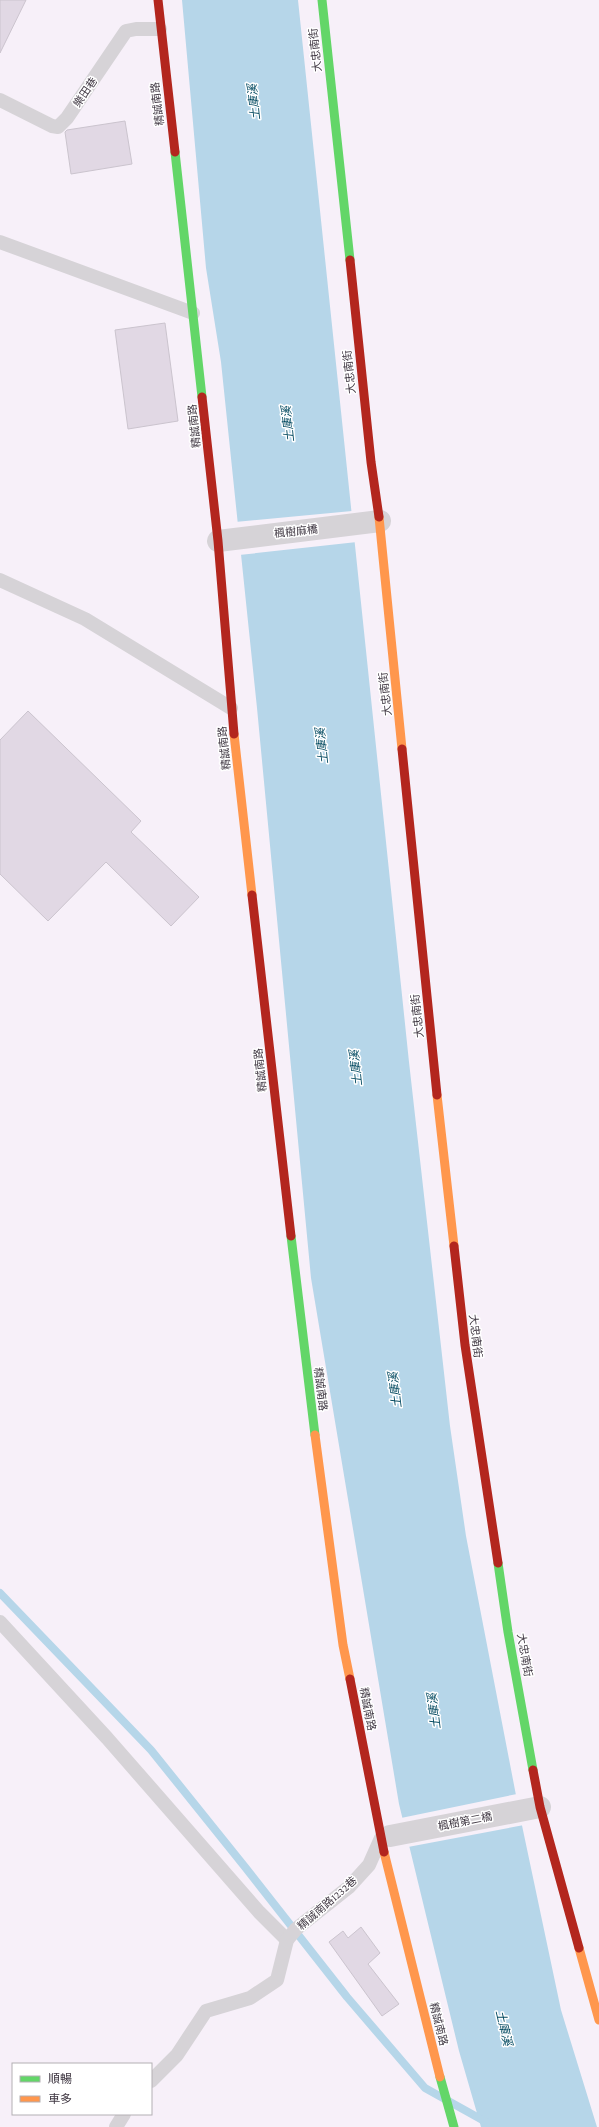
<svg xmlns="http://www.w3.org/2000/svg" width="599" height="2127" viewBox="0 0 599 2127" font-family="'Crimson Pro','Noto Sans TC',serif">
<rect width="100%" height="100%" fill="#f7f0f9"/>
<path fill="#b6d6e9" d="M 182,0 L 298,0 L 409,1062 L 450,1426 L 466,1536 L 520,1816 L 561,2010 L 597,2127 L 481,2127 L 459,2051 L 399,1804 L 311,1278 L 257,708 L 221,362 L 206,268 Z"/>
<g fill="#f7f0f9">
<path d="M 354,509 L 357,542 L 239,555 L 235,522 L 352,511 Z"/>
<path d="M 517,1794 L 524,1825 L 408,1847 L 401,1818 Z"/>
</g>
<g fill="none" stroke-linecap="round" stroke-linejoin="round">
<path stroke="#b6d6e9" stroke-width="8" d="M 0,1593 L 151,1750 L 245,1867 L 347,1997 L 425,2088 L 495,2127"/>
</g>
<g fill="#e1d8e4" stroke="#cbc4ce">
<path d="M 0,0 L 26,0 L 0,53 Z"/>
<path d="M 125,121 L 132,164 L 71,174 L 65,132 L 67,130 Z"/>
<path d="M 165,323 L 178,421 L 128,429 L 115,330 Z"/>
<path d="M 28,711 L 141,821 L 131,832 L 199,897 L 171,926 L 106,862 L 48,921 L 0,874 L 0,740 Z"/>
<path d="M 361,1927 L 380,1953 L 368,1964 L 399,2004 L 382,2016 L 329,1942 L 343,1931 L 348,1938 Z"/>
</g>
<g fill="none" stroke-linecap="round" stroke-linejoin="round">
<g stroke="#d6d3d7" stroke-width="14">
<path d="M 0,100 L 52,126 L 58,127 L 67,118 L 126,31 L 136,29 L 160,29"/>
<path d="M 0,242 L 193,313"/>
<path d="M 0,580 L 85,619 L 231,708"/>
<path d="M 0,1622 L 107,1738 L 259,1912 L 287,1940"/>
<path d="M 151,2081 L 177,2055 L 206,2011 L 250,1998 L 277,1980 L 287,1940 L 296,1929 L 349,1887 L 369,1865 L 381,1838"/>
<path d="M 116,2127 L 124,2114"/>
</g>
<g stroke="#d6d3d7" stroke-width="22">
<path d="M 218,541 L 380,521"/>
<path d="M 390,1836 L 540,1807"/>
</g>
<g stroke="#63d668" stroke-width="9">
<path d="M 322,0 L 350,260"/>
<path d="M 175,152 L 202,397"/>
<path d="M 291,1236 L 315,1435"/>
<path d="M 498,1563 L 508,1632 L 533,1770"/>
<path d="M 440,2077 L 454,2127"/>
</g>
<g stroke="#ff974d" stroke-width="9">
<path d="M 379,517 L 402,749"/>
<path d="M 234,734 L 252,895"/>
<path d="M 437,1095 L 454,1246"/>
<path d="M 315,1435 L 343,1645 L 350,1679"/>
<path d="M 384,1852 L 440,2077"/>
<path d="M 579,1948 L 599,2020"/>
</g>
<g stroke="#b3261e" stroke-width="9">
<path d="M 158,0 L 175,152"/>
<path d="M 350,260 L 371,462 L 379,517"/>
<path d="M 202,397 L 218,541 L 234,734"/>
<path d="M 402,749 L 437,1095"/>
<path d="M 252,895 L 291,1236"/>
<path d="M 454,1246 L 465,1345 L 498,1563"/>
<path d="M 350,1679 L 384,1852"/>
<path d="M 533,1770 L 540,1807 L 579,1948"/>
</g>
</g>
<g text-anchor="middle" stroke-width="3" stroke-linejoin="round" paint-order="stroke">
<g font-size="11" fill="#403843" stroke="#fff">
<text transform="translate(315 50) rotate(-96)" y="4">大忠南街</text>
<text transform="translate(85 92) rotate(-56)" y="4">樂田巷</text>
<text transform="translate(157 104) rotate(-97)" y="4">精誠南路</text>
<text transform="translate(349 372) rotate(-96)" y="4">大忠南街</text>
<text transform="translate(194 426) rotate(-96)" y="4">精誠南路</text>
<text transform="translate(296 531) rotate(-6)" y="4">楓樹麻橋</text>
<text transform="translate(385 694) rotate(-96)" y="4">大忠南街</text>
<text transform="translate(224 748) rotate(-96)" y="4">精誠南路</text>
<text transform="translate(417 1016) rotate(-96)" y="4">大忠南街</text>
<text transform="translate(260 1070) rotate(-96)" y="4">精誠南路</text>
<text transform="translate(476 1336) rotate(83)" y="4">大忠南街</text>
<text transform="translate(321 1389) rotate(83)" y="4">精誠南路</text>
<text transform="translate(525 1655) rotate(80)" y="4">大忠南街</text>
<text transform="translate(368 1709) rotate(79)" y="4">精誠南路</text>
<text transform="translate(465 1821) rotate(-11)" y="4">楓樹第二橋</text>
<text transform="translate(327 1903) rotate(-41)" y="4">精誠南路1232巷</text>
<text transform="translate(439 2024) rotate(76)" y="4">精誠南路</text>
</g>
<g font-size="12" font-style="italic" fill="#01485f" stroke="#fff">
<text transform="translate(254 102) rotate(-96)" y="4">土庫溪</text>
<text transform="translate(288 424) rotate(-96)" y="4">土庫溪</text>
<text transform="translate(322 746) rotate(-96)" y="4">土庫溪</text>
<text transform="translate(356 1068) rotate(-96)" y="4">土庫溪</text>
<text transform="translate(395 1390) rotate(-97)" y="4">土庫溪</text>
<text transform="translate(434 1711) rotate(-97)" y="4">土庫溪</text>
<text transform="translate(504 2028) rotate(77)" y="4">土庫溪</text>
</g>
</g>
<rect x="12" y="2063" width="140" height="52" fill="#ffffff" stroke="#b3afb4"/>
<rect x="20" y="2076" width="20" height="6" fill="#63d668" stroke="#b3afb4"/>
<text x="48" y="2083" font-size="12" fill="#403843">順暢</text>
<rect x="20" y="2096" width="20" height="6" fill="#ff974d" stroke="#b3afb4"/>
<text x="48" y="2103" font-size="12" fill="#403843">車多</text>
</svg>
